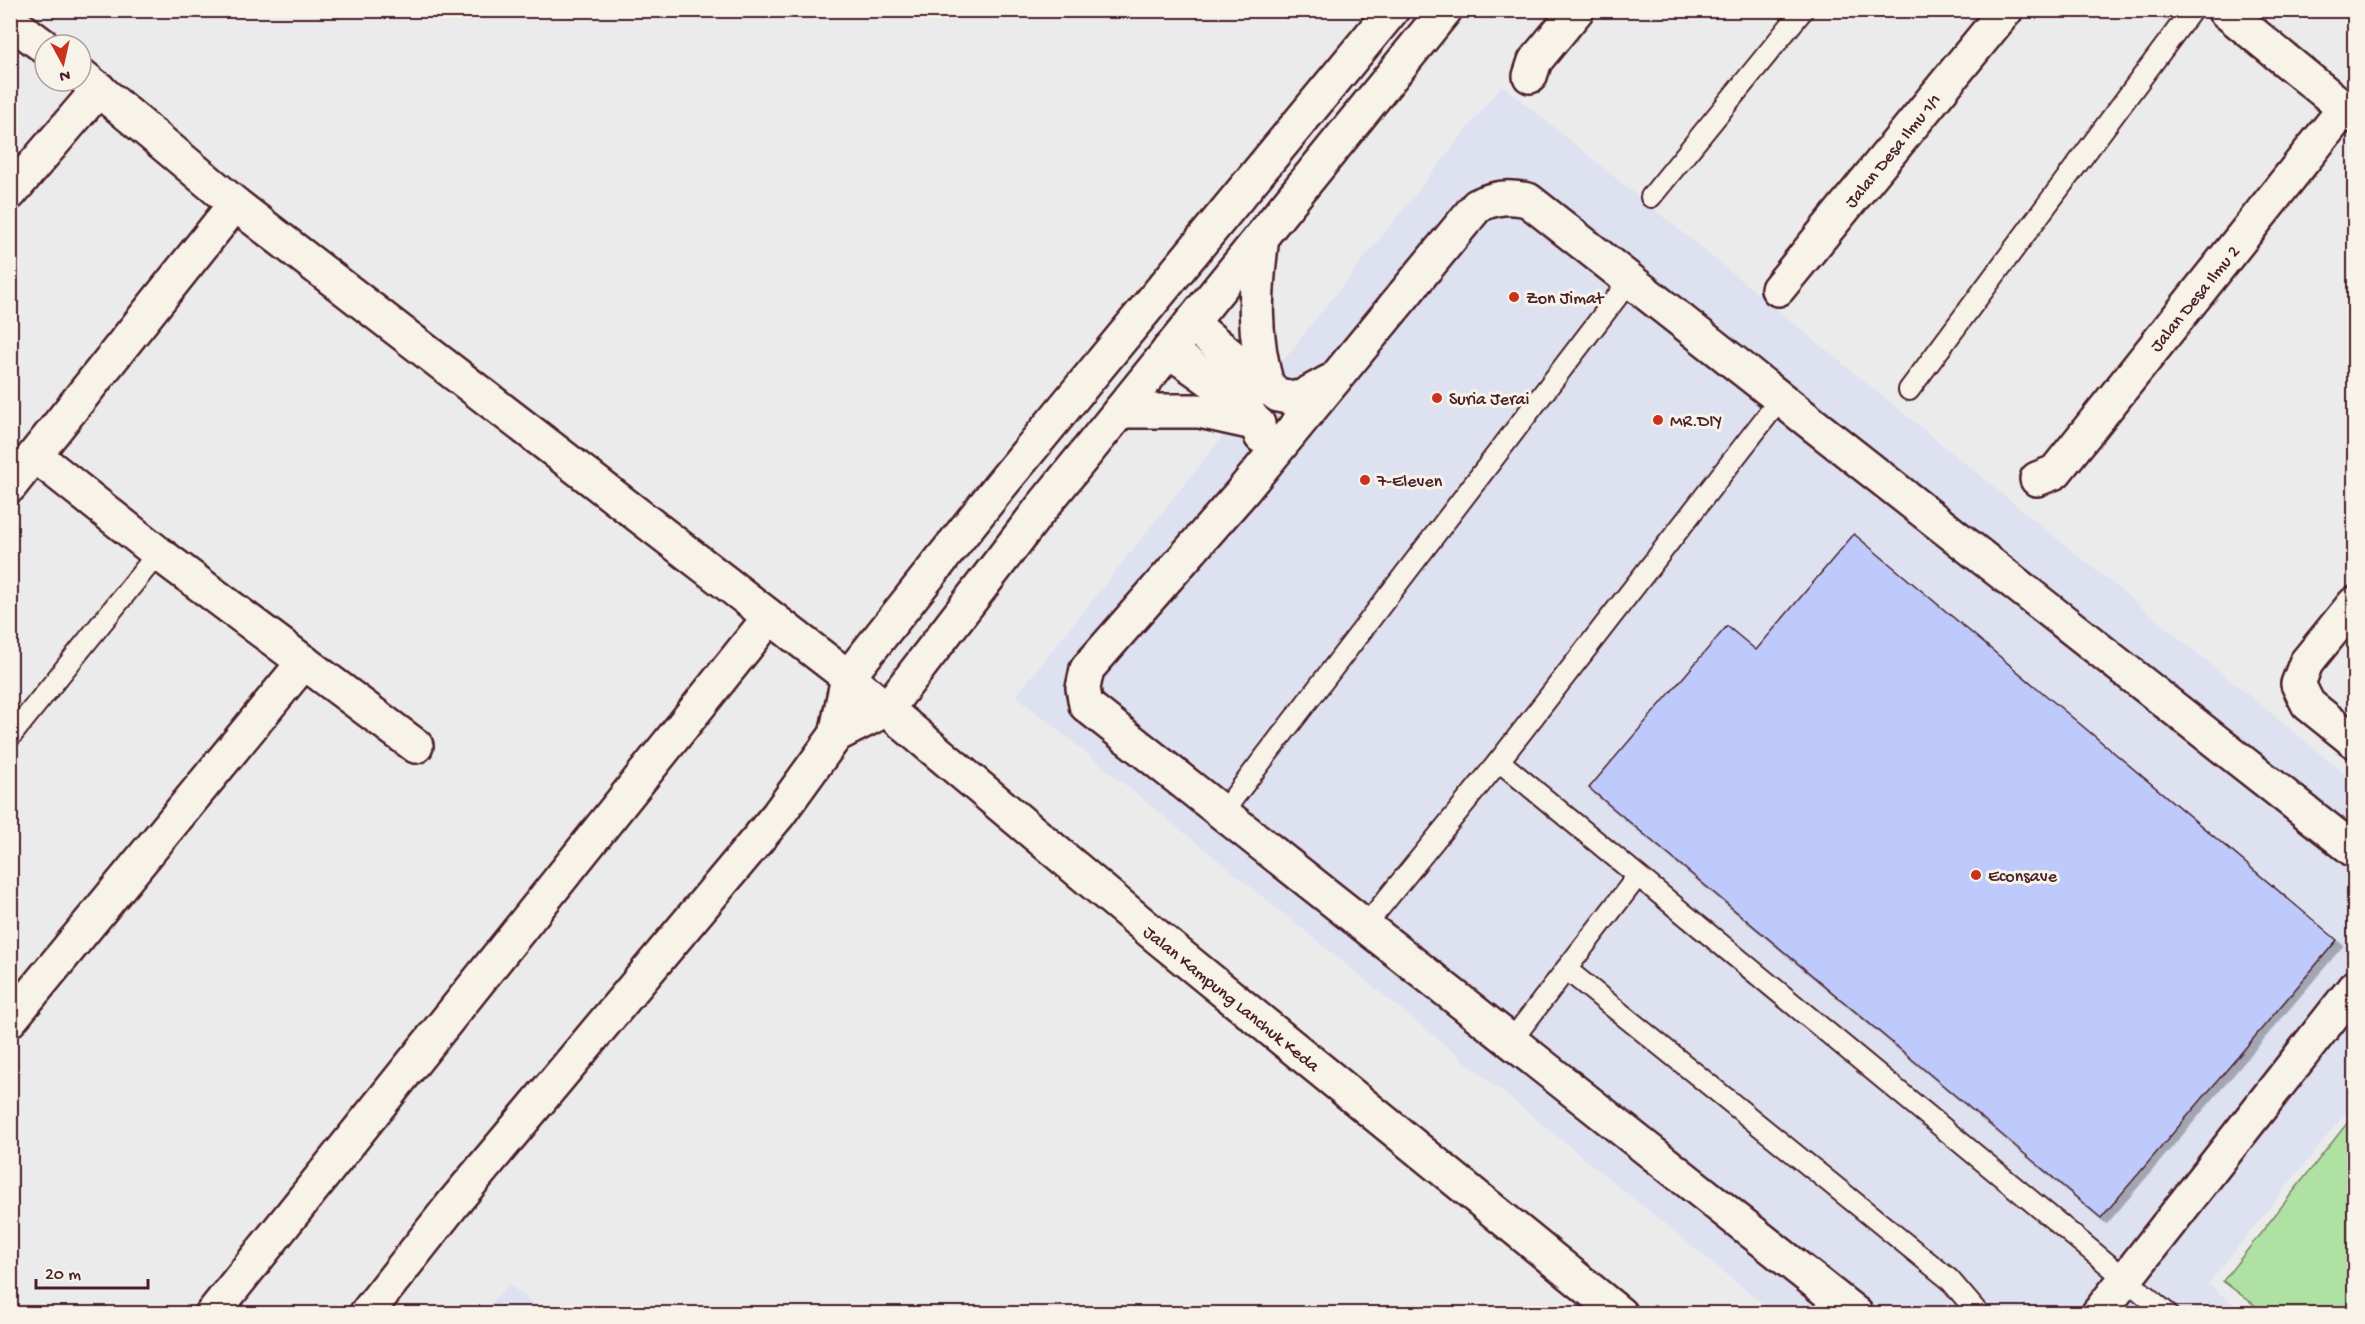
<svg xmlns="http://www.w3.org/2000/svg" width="2365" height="1324" viewBox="0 0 2365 1324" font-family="'Gochi Hand',sans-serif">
<defs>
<filter id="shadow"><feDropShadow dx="5.5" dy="5.5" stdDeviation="0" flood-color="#0004"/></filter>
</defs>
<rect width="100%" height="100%" fill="#ecebec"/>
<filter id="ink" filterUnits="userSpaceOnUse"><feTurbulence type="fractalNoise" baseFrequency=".0167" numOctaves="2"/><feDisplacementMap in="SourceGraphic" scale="12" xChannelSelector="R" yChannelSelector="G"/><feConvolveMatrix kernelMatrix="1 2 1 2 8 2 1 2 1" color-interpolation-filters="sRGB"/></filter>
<g filter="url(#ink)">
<g fill="#dee1f0">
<path d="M 1502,85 L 2354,781 L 2354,1103 L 2208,1284 L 2245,1313 L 1774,1313 L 1016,696 Z"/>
<path d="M 508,1284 L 547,1313 L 482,1313 Z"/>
</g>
<path fill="#aee1a2" stroke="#7c8066" stroke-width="1.5" d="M 2348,1122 L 2354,1127 L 2354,1313 L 2265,1313 L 2223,1281 Z"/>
<path fill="#becafb" stroke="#4a1f2b" stroke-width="1.5" filter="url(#shadow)" d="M 1854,534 L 2337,940 L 2101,1218 L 1589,788 L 1727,626 L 1756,650 Z"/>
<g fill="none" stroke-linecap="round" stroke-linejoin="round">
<defs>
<g id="lane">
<path d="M 1651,197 L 1803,10"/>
<path d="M 1909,390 L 2192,10"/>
<path d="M 10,737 L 158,553"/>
<path d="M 1499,761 L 2168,1314"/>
<path d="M 1222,813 L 1630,280"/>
<path d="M 1365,926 L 1499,761 L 1781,398"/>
<path d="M 1566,969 L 1949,1279 L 1979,1314"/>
<path d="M 1511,1041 L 1637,877"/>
</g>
<g id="street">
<path d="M 2224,10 L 2354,116"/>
<path d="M 10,21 L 45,47"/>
<path d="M 81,75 L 235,204 L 848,677 L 1160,939 L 1620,1314"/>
<path d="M 1530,76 L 1535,61 L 1577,10"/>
<path d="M 10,193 L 99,89"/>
<path d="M 1778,289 L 2006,10"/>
<path d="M 1191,323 L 1278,395 L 1298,399 L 1329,382"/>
<path d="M 1169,350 C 1194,370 1255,405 1261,436"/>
<path d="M 36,456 L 158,553 L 416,746"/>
<path d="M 2037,479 L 2055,472 L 2345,108"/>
<path d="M 10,486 L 235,204"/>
<path d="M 2354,604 L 2306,663 L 2298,684 L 2308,704 L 2354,741"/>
<path d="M 10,1020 L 304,662"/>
<path d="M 212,1314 L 769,618"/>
<path d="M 1856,1314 L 1086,705 L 1083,688 L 1087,669 L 1242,492 L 1477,206 C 1495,197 1509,196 1528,200 L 2354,850"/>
<path d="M 2098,1314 L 2354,988"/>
</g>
<g id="highway">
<path d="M 1262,237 C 1255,293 1252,333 1268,389"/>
<path d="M 1120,411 L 1199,411 L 1258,424"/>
<path d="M 836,735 L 887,709 L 1039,511 L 1445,10"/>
<path d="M 366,1314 L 452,1205 L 778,815 L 836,735 L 848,677 L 1000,486 L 1392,10"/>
</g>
</defs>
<use href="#lane" stroke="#4a1f2b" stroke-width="24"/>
<use href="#street" stroke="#4a1f2b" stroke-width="38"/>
<use href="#highway" stroke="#4a1f2b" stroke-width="38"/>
<use href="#lane" stroke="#f7f3e8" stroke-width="20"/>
<use href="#street" stroke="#f7f3e8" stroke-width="33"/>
<use href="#highway" stroke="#f7f3e8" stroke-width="33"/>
</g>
</g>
<g fill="#c8321e" stroke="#f7f3e8" stroke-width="2">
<circle cx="1514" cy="297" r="6"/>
<circle cx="1437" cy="398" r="6"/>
<circle cx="1658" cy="420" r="6"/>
<circle cx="1365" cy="480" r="6"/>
<circle cx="1976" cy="875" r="6"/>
</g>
<g text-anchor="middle" stroke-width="6" stroke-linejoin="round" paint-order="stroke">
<g font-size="18" fill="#4a1f2b" stroke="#f7f3e8">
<text transform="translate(1892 150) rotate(-51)" y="6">Jalan Desa Ilmu 1/1</text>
<text transform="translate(2194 298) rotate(-51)" y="6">Jalan Desa Ilmu 2</text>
<text transform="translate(1232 998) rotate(39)" y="6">Jalan Kampung Lanchuk Keda</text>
</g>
<g font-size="18" fill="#4a1f2b" stroke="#f7f3e8" text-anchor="start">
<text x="1526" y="303">Zon Jimat</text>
<text x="1449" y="404">Suria Jerai</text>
<text x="1670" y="426">MR.DIY</text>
<text x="1377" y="486">7-Eleven</text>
<text x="1988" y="881">Econsave</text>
</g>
</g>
<rect width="2365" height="1324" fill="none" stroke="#f7f3e8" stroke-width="36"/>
<rect x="18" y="18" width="2329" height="1288" fill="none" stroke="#4a1f2b" stroke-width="2" filter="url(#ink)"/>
<g transform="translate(63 63) rotate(172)"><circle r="28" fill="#f7f3e8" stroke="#b29e9c" stroke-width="1.5"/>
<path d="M0-4.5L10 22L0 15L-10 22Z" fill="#c8321e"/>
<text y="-9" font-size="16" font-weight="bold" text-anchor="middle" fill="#4a1f2b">N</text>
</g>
<path d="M36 1279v9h112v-9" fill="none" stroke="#4a1f2b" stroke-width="3"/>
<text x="45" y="1279" font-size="18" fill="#4a1f2b" stroke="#f7f3e8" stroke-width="4.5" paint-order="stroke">20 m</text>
</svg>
